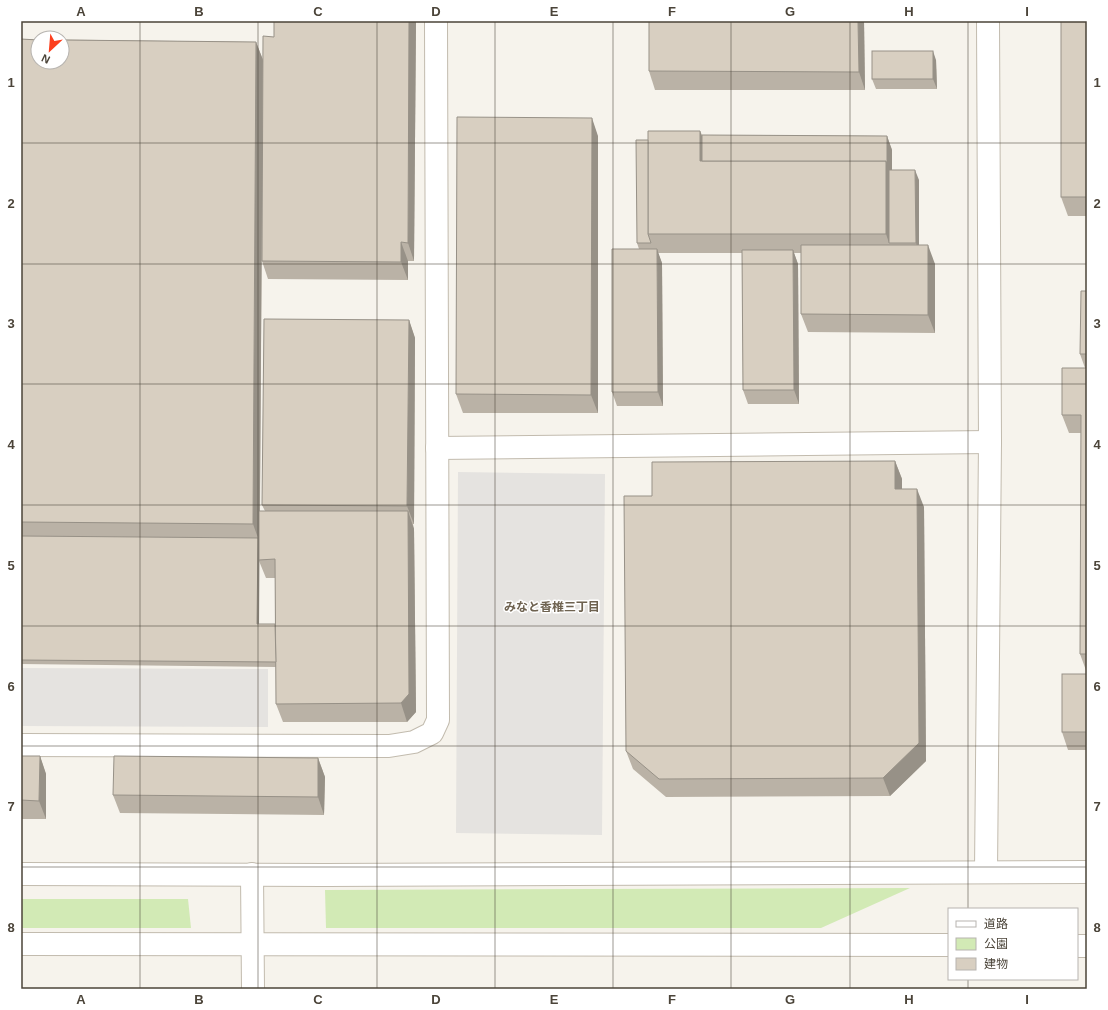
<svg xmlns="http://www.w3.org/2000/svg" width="1108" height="1010" viewBox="0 0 1108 1010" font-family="Helvetica,'Noto Sans JP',sans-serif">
<rect width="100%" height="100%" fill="#f6f3ec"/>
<g fill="#d2eab5">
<path d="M 910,888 L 821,928 L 326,928 L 325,890 Z"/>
<path d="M 21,899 L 188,899 L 191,928 L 21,928 Z"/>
</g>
<g fill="#e5e3e0">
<path d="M 458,472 L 605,474 L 602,835 L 456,833 Z"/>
<path d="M 21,668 L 268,669 L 268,727 L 21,726 Z"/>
</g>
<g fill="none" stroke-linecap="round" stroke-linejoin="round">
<defs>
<g id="minor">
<path d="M 437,448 L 990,442"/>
<path d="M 21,745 L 389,746 L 414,742 L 432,733 L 438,720 L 436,21"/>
<path d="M 986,872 L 990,442 L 988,21"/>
<path d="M 21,874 L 325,875 L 1087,872"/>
<path d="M 252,874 L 253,989"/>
<path d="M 21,944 L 949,945"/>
<path d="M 1077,946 L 1087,946"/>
</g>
</defs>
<use href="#minor" stroke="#c2bbae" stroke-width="24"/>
<use href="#minor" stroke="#fff" stroke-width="22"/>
</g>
<g fill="#bab2a6" fill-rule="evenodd">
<path d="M 864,21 L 865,90 L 655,90 L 649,71 Z"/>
<path d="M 1087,21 L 1087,216 L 1068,216 L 1061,197 Z"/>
<path d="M 416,22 L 414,261 L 408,261 L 408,280 L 268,279 L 262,261 L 274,37 Z"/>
<path d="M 21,39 L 256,42 L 263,60 L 260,511 L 265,511 L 262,505 L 409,320 L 415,338 L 414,524 L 413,524 L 414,529 L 416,712 L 407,722 L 283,722 L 276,704 L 276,667 L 21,664 ZM 259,561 L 266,578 L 275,578 L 275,624 L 259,624 Z"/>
<path d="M 936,60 L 937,89 L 876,89 L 872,79 Z"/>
<path d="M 700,131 L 702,135 L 887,136 L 892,150 L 892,170 L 919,180 L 919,245 L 935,264 L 935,333 L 808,332 L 801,314 L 801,253 L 794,253 L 798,264 L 799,404 L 748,404 L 743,390 L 742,253 L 658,253 L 662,263 L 663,406 L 617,406 L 612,392 L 639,249 L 637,243 L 648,140 Z"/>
<path d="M 598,136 L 598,413 L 463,413 L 456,394 Z"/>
<path d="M 1087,291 L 1087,673 L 1080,654 L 1081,433 L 1069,433 L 1062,415 L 1085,368 L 1080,354 Z"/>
<path d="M 895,461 L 902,479 L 902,489 L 924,507 L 926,761 L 890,796 L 666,797 L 633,769 L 626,751 L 652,496 Z"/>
<path d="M 1087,674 L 1087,750 L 1068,750 L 1062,732 Z"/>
<path d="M 21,756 L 40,756 L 46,774 L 46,819 L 21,819 Z"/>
<path d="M 318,758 L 325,777 L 324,815 L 120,813 L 113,795 Z"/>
</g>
<g fill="#979187">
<path d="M 409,21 L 416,21 L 416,22 L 414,261 L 408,243 Z"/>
<path d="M 858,21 L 864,21 L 865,90 L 859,72 Z"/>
<path d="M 256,42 L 263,60 L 259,629 L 257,624 L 258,538 L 253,524 Z"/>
<path d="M 933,51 L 936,60 L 937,89 L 933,79 Z"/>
<path d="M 592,118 L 598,136 L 598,413 L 591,395 Z"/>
<path d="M 700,131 L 707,150 L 707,165 L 700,161 Z"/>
<path d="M 887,136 L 892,150 L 892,180 L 889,243 L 886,234 L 886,161 Z"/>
<path d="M 915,170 L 919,180 L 919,253 L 916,243 Z"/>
<path d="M 401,242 L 408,261 L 408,280 L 401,262 Z"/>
<path d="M 928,245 L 935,264 L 935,333 L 928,315 Z"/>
<path d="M 657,249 L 662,263 L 663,406 L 658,392 Z"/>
<path d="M 793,250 L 798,264 L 799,404 L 794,390 Z"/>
<path d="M 409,320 L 415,338 L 414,524 L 407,506 Z"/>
<path d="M 895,461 L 902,479 L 902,507 L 895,489 Z"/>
<path d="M 917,489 L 924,507 L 926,761 L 890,796 L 883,778 Z"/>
<path d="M 408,511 L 414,529 L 416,712 L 407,722 L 401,703 Z"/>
<path d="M 40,756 L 46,774 L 46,819 L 39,801 Z"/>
<path d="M 318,758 L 325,777 L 324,815 L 318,797 Z"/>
</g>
<g fill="#d8cfc1" stroke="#979187">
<path d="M 274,21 L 409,21 L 408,243 L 401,242 L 401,262 L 262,261 L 263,36 L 274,37 Z"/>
<path d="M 649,21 L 858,21 L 859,72 L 649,71 Z"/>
<rect x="1061" y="21" width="26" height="176"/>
<path d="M 21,39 L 38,40 L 38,62 L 62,62 L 62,40 L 256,42 L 253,524 L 21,522 Z"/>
<rect x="872" y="51" width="61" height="28"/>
<path d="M 457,117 L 592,118 L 591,395 L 456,394 Z"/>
<path d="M 648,131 L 700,131 L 700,161 L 886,161 L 886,234 L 648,234 Z"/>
<path d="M 702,135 L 887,136 L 887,165 L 886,161 L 702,161 Z"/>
<path d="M 636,140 L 648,140 L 648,234 L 651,243 L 637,243 Z"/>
<path d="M 889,170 L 915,170 L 916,243 L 889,243 Z"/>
<path d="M 801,245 L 928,245 L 928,315 L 801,314 Z"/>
<path d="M 612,249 L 657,249 L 658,392 L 612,392 Z"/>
<path d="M 742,250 L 793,250 L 794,390 L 743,390 Z"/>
<path d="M 1081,291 L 1087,291 L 1087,354 L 1080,354 Z"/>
<path d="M 264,319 L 409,320 L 407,506 L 262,505 Z"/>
<path d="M 1062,368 L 1087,368 L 1087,654 L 1080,654 L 1081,415 L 1062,415 Z"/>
<path d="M 895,461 L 895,489 L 917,489 L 919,743 L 883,778 L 659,779 L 626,751 L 624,496 L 652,496 L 652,462 Z"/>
<path d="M 259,511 L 408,511 L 409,694 L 401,703 L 276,704 L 275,559 L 259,560 Z"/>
<path d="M 21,536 L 258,538 L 257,624 L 275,624 L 276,662 L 21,660 Z"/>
<rect x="1062" y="674" width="25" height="58"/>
<path d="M 21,756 L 40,756 L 39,801 L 21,800 Z"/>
<path d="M 114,756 L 318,758 L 318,797 L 113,795 Z"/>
</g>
<path fill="none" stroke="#4b4439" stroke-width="1" stroke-opacity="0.55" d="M 140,21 L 140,989M 258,21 L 258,989M 377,21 L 377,989M 495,21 L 495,989M 613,21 L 613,989M 731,21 L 731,989M 850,21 L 850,989M 968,21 L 968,909M 21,143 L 1087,143M 21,264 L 1087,264M 21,384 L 1087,384M 21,505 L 1087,505M 21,626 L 1087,626M 21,746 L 1087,746M 21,867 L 1087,867M 968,979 L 968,989"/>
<g text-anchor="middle" stroke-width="3" stroke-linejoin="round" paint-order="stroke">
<g font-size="12" font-weight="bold" fill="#6e6250" stroke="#fff">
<text x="552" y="611">みなと香椎三丁目</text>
</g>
</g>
<rect width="1108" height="1010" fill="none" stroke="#ffffff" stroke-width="44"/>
<rect x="948" y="908" width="130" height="72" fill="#ffffff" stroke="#b7b4b0"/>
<rect x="956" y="921" width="20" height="6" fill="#ffffff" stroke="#b7b4b0"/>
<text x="984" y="928" font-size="12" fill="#4b4439">道路</text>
<rect x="956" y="938" width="20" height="12" fill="#d2eab5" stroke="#b7b4b0"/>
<text x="984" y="948" font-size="12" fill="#4b4439">公園</text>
<rect x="956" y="958" width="20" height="12" fill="#d8cfc1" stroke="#b7b4b0"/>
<text x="984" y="968" font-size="12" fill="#4b4439">建物</text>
<g transform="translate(50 50) rotate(206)"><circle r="19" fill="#ffffff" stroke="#b7b4b0"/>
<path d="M0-3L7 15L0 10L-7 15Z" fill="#fc3f1d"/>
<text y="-6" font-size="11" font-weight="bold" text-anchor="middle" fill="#4b4439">N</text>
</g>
<rect x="22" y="22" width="1064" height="966" fill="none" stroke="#4b4439" stroke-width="1.5"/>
<g font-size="13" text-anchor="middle" font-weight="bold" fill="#4b4439">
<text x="81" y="16">A</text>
<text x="199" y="16">B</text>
<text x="318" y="16">C</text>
<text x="436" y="16">D</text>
<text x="554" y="16">E</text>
<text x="672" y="16">F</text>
<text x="790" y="16">G</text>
<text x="909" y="16">H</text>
<text x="1027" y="16">I</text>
<text x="11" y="87">1</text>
<text x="1097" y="87">1</text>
<text x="11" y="208">2</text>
<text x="1097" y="208">2</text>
<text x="11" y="328">3</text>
<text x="1097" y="328">3</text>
<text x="11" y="449">4</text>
<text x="1097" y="449">4</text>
<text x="11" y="570">5</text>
<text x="1097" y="570">5</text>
<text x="11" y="691">6</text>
<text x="1097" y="691">6</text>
<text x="11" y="811">7</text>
<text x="1097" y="811">7</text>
<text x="11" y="932">8</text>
<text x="1097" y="932">8</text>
<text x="81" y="1004">A</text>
<text x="199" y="1004">B</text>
<text x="318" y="1004">C</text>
<text x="436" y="1004">D</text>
<text x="554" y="1004">E</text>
<text x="672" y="1004">F</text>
<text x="790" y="1004">G</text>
<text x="909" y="1004">H</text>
<text x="1027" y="1004">I</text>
</g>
</svg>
